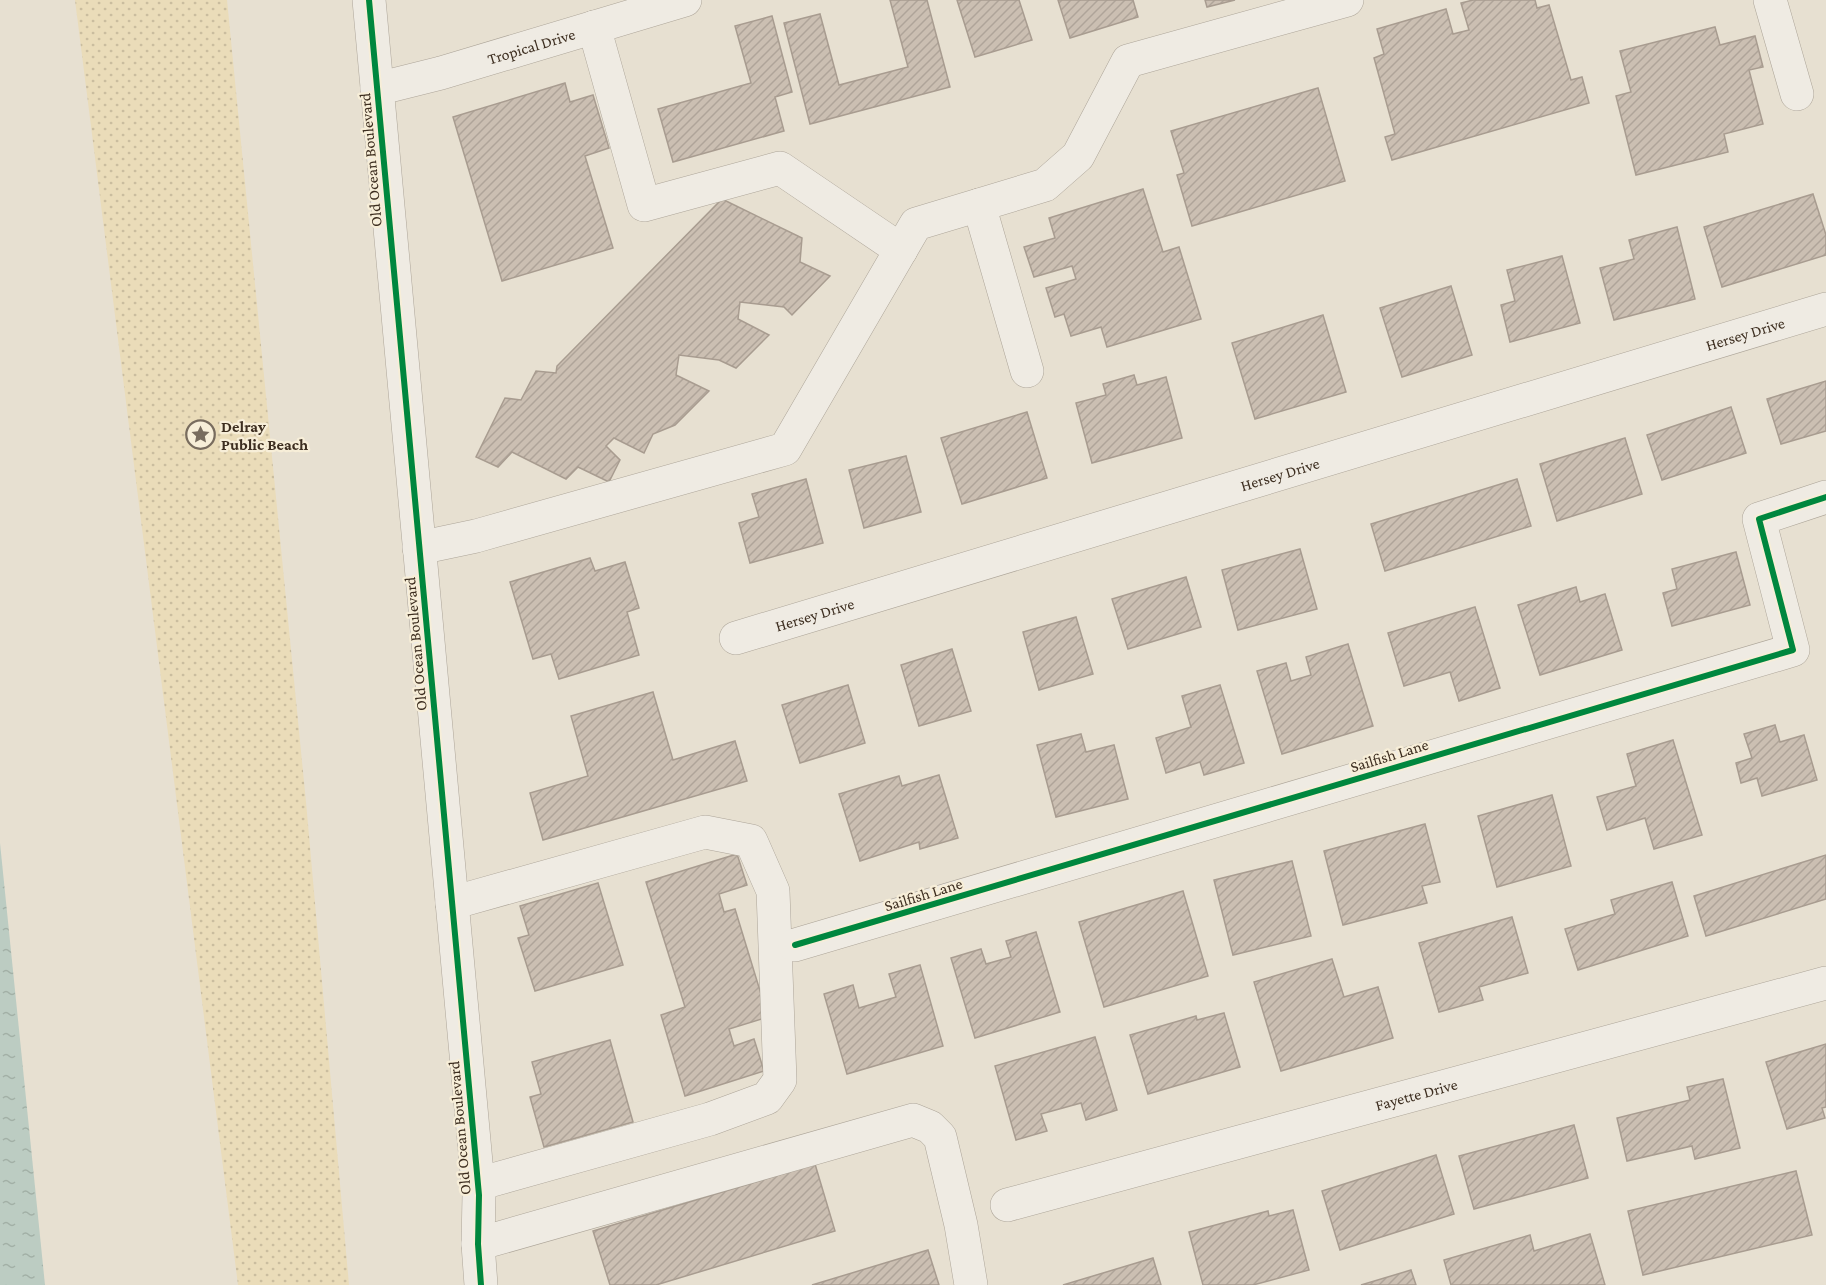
<svg xmlns="http://www.w3.org/2000/svg" width="1826" height="1285" viewBox="0 0 1826 1285" font-family="'Crimson Pro',serif">
<defs>
<pattern id="sand-dots" width="8" height="8" patternUnits="userSpaceOnUse" patternTransform="scale(1.5)"><rect width="8" height="8" fill="#eadcb9"/><path d="M2 2h.1M6 6h.1" fill="none" stroke="#cabd9f" stroke-width="1.8" stroke-linecap="round"/></pattern>
<pattern id="water-ripples" width="26" height="14" patternUnits="userSpaceOnUse" patternTransform="scale(1.5)"><rect width="26" height="14" fill="#bcccc2"/><path d="M2 4q2-2 4 0t4 0M15 11q2-2 4 0t4 0" fill="none" stroke="#a2b0a6"/></pattern>
<pattern id="building-hatch" width="6" height="6" patternUnits="userSpaceOnUse" patternTransform="scale(1.5)"><rect width="6" height="6" fill="#cbbfb2"/><path d="M-1 1l2-2M0 6l6-6M5 7l2-2" fill="none" stroke="#afa499"/></pattern>
</defs>
<rect width="100%" height="100%" fill="#e7e0d1"/>
<path fill="url(#sand-dots)" d="M 75,0 L 227,0 L 306,802 L 349,1285 L 238,1285 Z"/>
<path fill="url(#water-ripples)" d="M 0,843 L 45,1285 L 0,1285 Z"/>
<g fill="url(#building-hatch)" stroke="#a89c90" stroke-width="1.5">
<path d="M 890,0 L 927,0 L 950,87 L 810,124 L 784,23 L 820,14 L 839,85 L 908,67 Z"/>
<path d="M 957,0 L 1019,0 L 1032,40 L 975,57 Z"/>
<path d="M 1058,0 L 1133,0 L 1138,17 L 1070,38 Z"/>
<path d="M 1205,0 L 1235,0 L 1207,7 Z"/>
<path d="M 1473,0 L 1535,0 L 1537,8 L 1549,5 L 1571,80 L 1582,77 L 1589,103 L 1392,160 L 1385,137 L 1395,134 L 1374,58 L 1384,54 L 1377,29 L 1446,9 L 1453,34 L 1469,30 L 1461,3 Z"/>
<path d="M 772,16 L 792,92 L 775,97 L 784,131 L 673,162 L 658,109 L 751,83 L 735,26 Z"/>
<path d="M 1715,27 L 1720,45 L 1755,36 L 1763,67 L 1749,70 L 1763,124 L 1724,134 L 1728,152 L 1636,175 L 1616,96 L 1631,92 L 1620,51 Z"/>
<path d="M 565,83 L 570,102 L 593,95 L 609,148 L 585,156 L 613,248 L 502,281 L 453,117 Z"/>
<path d="M 1318,88 L 1345,181 L 1192,226 L 1177,175 L 1184,173 L 1171,131 Z"/>
<path d="M 1143,189 L 1163,252 L 1179,247 L 1201,319 L 1107,347 L 1101,327 L 1071,336 L 1064,314 L 1055,317 L 1046,288 L 1076,279 L 1072,266 L 1034,277 L 1024,247 L 1055,238 L 1049,218 Z"/>
<path d="M 1813,194 L 1826,235 L 1826,255 L 1722,287 L 1704,227 Z"/>
<path d="M 722,199 L 802,238 L 800,262 L 830,276 L 792,315 L 784,307 L 740,302 L 738,319 L 769,335 L 736,368 L 719,360 L 679,355 L 676,375 L 709,391 L 675,425 L 653,434 L 644,453 L 614,438 L 606,446 L 620,460 L 609,482 L 578,467 L 566,479 L 512,452 L 498,467 L 476,457 L 505,398 L 521,400 L 536,371 L 556,373 L 557,366 Z"/>
<path d="M 1677,227 L 1695,299 L 1614,320 L 1600,268 L 1634,259 L 1629,240 Z"/>
<path d="M 1562,256 L 1580,323 L 1510,342 L 1501,305 L 1515,301 L 1507,270 Z"/>
<path d="M 1451,286 L 1472,355 L 1402,377 L 1380,308 Z"/>
<path d="M 1323,315 L 1346,392 L 1255,419 L 1232,343 Z"/>
<path d="M 1134,375 L 1137,385 L 1166,377 L 1182,438 L 1092,463 L 1076,403 L 1106,395 L 1103,384 Z"/>
<path d="M 1826,381 L 1826,431 L 1781,444 L 1767,399 Z"/>
<path d="M 1731,407 L 1746,453 L 1662,480 L 1647,435 Z"/>
<path d="M 1027,412 L 1047,478 L 962,504 L 941,438 Z"/>
<path d="M 1625,438 L 1642,494 L 1557,521 L 1540,464 Z"/>
<path d="M 906,456 L 921,512 L 864,528 L 849,470 Z"/>
<path d="M 806,479 L 823,543 L 750,563 L 739,523 L 759,517 L 752,494 Z"/>
<path d="M 1517,479 L 1531,526 L 1385,571 L 1371,524 Z"/>
<path d="M 1300,549 L 1317,609 L 1238,630 L 1222,570 Z"/>
<path d="M 1736,552 L 1750,605 L 1672,626 L 1663,593 L 1677,589 L 1672,569 Z"/>
<path d="M 590,558 L 595,571 L 625,562 L 639,608 L 627,612 L 639,655 L 559,679 L 551,654 L 533,659 L 510,582 Z"/>
<path d="M 1186,577 L 1201,627 L 1128,649 L 1112,599 Z"/>
<path d="M 1576,587 L 1580,602 L 1605,594 L 1622,650 L 1540,675 L 1518,605 Z"/>
<path d="M 1475,607 L 1500,688 L 1459,701 L 1450,672 L 1404,686 L 1388,633 Z"/>
<path d="M 1076,617 L 1093,674 L 1039,690 L 1023,632 Z"/>
<path d="M 1348,644 L 1373,726 L 1282,754 L 1257,671 L 1286,663 L 1291,681 L 1311,675 L 1306,657 Z"/>
<path d="M 952,649 L 971,711 L 919,726 L 901,665 Z"/>
<path d="M 848,685 L 865,743 L 800,763 L 782,705 Z"/>
<path d="M 1220,685 L 1244,763 L 1204,775 L 1200,762 L 1166,773 L 1156,738 L 1191,727 L 1182,696 Z"/>
<path d="M 653,692 L 673,760 L 735,741 L 747,781 L 543,840 L 530,793 L 588,776 L 571,716 Z"/>
<path d="M 1775,725 L 1780,742 L 1804,735 L 1817,780 L 1762,796 L 1757,778 L 1741,783 L 1736,763 L 1752,758 L 1744,734 Z"/>
<path d="M 1081,734 L 1086,752 L 1114,745 L 1128,799 L 1056,817 L 1037,745 Z"/>
<path d="M 1673,740 L 1702,835 L 1654,849 L 1645,818 L 1607,830 L 1597,797 L 1636,786 L 1627,754 Z"/>
<path d="M 939,775 L 958,838 L 920,849 L 919,842 L 860,861 L 839,794 L 899,776 L 902,786 Z"/>
<path d="M 1552,795 L 1571,866 L 1497,887 L 1478,816 Z"/>
<path d="M 1425,824 L 1440,882 L 1422,886 L 1427,903 L 1343,925 L 1324,851 Z"/>
<path d="M 737,854 L 747,885 L 719,894 L 724,912 L 735,909 L 768,1017 L 729,1029 L 734,1046 L 754,1039 L 764,1071 L 685,1096 L 661,1015 L 685,1007 L 646,882 Z"/>
<path d="M 1826,855 L 1826,899 L 1706,936 L 1694,896 Z"/>
<path d="M 1292,861 L 1311,936 L 1233,955 L 1214,880 Z"/>
<path d="M 1672,882 L 1688,936 L 1578,970 L 1565,929 L 1615,914 L 1611,900 Z"/>
<path d="M 598,883 L 623,965 L 535,991 L 518,938 L 529,935 L 520,906 Z"/>
<path d="M 1183,891 L 1208,976 L 1104,1007 L 1079,922 Z"/>
<path d="M 1512,917 L 1528,973 L 1479,987 L 1483,1000 L 1439,1012 L 1419,943 Z"/>
<path d="M 1036,932 L 1060,1012 L 975,1038 L 951,958 L 981,949 L 986,964 L 1011,957 L 1006,941 Z"/>
<path d="M 1332,959 L 1344,997 L 1378,987 L 1393,1038 L 1281,1071 L 1254,982 Z"/>
<path d="M 920,965 L 943,1046 L 847,1074 L 824,994 L 853,985 L 859,1008 L 896,997 L 889,974 Z"/>
<path d="M 1224,1013 L 1240,1067 L 1148,1094 L 1130,1035 L 1196,1016 L 1197,1020 Z"/>
<path d="M 1095,1037 L 1117,1110 L 1086,1120 L 1081,1103 L 1041,1114 L 1047,1131 L 1016,1140 L 995,1066 Z"/>
<path d="M 610,1040 L 633,1122 L 544,1147 L 530,1097 L 541,1094 L 532,1062 Z"/>
<path d="M 1826,1044 L 1826,1107 L 1822,1108 L 1825,1118 L 1787,1129 L 1766,1062 Z"/>
<path d="M 1723,1079 L 1740,1148 L 1695,1159 L 1692,1146 L 1627,1161 L 1617,1118 L 1690,1100 L 1687,1087 Z"/>
<path d="M 1574,1125 L 1588,1178 L 1474,1209 L 1459,1156 Z"/>
<path d="M 1436,1155 L 1454,1214 L 1340,1250 L 1322,1191 Z"/>
<path d="M 815,1164 L 835,1231 L 656,1285 L 610,1285 L 593,1231 Z"/>
<path d="M 1796,1171 L 1812,1235 L 1643,1275 L 1628,1211 Z"/>
<path d="M 1293,1210 L 1309,1270 L 1253,1285 L 1203,1285 L 1189,1232 L 1268,1211 L 1269,1216 Z"/>
<path d="M 1590,1234 L 1605,1285 L 1451,1285 L 1444,1260 L 1530,1235 L 1534,1251 Z"/>
<path d="M 928,1250 L 939,1285 L 812,1285 Z"/>
<path d="M 1153,1258 L 1161,1285 L 1063,1285 Z"/>
<path d="M 1411,1270 L 1416,1285 L 1361,1285 Z"/>
</g>
<g fill="none" stroke-linecap="round" stroke-linejoin="round">
<defs>
<g id="minor">
<path d="M 369,0 L 479,1195 L 478,1244 L 481,1285"/>
<path d="M 1770,0 L 1797,94"/>
<path d="M 594,27 L 644,205 L 780,168 L 901,250"/>
<path id="s1" d="M 377,89 L 441,73 L 685,0"/>
<path d="M 979,205 L 1027,371"/>
<path d="M 419,548 L 476,536 L 785,449 L 916,224 L 1045,185 L 1078,156 L 1128,61 L 1347,0"/>
<path id="s2" d="M 736,638 L 1826,309"/>
<path d="M 452,903 L 705,832 L 751,841 L 773,891 L 780,1080 L 767,1098 L 710,1119 L 478,1184"/>
<path d="M 795,945 L 1793,650 L 1759,519 L 1826,497"/>
<path id="s3" d="M 1007,1205 L 1826,983"/>
<path d="M 478,1244 L 913,1120 L 930,1127 L 940,1137 L 961,1225 L 971,1285"/>
</g>
</defs>
<use href="#minor" stroke="#ada599" stroke-width="34"/>
<use href="#minor" stroke="#efebe3" stroke-width="33"/>
<defs>
<g id="cycleway">
<path d="M 369,0 L 479,1195 L 478,1244 L 481,1285"/>
<path d="M 795,945 L 1793,650 L 1759,519 L 1826,497"/>
</g>
</defs>
<use href="#cycleway" stroke="#f7eed8" stroke-width="10"/>
<use href="#cycleway" stroke="#00873e" stroke-width="6"/>
</g>
<defs>
<symbol id="sight-ring" viewBox="-11 -11 22 22"><circle r="9.5" fill="#f7eed8" stroke="#786c5e" stroke-width="1.5"/><path d="M0-6L1.8-2.2L6-1.7L2.9 1.2L3.7 5.4L0 3.3L-3.7 5.4L-2.9 1.2L-6-1.7L-1.8-2.2Z" fill="#786c5e"/></symbol>
</defs>
<g fill-rule="evenodd">
<use href="#sight-ring" x="184" y="418" width="33" height="33"/>
</g>
<g text-anchor="middle" stroke-width="4.5" stroke-linejoin="round" paint-order="stroke">
<g font-size="16" fill="#3d2e20" stroke="#f7eed8">
<text dy="6" stroke="none"><textPath href="#s1" startOffset="160">Tropical Drive</textPath></text>
<text transform="translate(370 160) rotate(-95)" y="6">Old Ocean Boulevard</text>
<text dy="6" stroke="none"><textPath href="#s2" startOffset="1054">Hersey Drive</textPath></text>
<text dy="6" stroke="none"><textPath href="#s2" startOffset="568">Hersey Drive</textPath></text>
<text dy="6" stroke="none"><textPath href="#s2" startOffset="82">Hersey Drive</textPath></text>
<text transform="translate(415 644) rotate(-95)" y="6">Old Ocean Boulevard</text>
<text transform="translate(1389 755) rotate(-17)" y="6">Sailfish Lane</text>
<text transform="translate(923 894) rotate(-17)" y="6">Sailfish Lane</text>
<text dy="6" stroke="none"><textPath href="#s3" startOffset="424">Fayette Drive</textPath></text>
<text transform="translate(459 1128) rotate(-95)" y="6">Old Ocean Boulevard</text>
</g>
<g font-size="16" font-weight="bold" fill="#3d2e20" stroke="#f7eed8" text-anchor="start">
<text x="221" y="432">Delray<tspan x="221" dy="18">Public Beach</tspan></text>
</g>
</g>
</svg>
